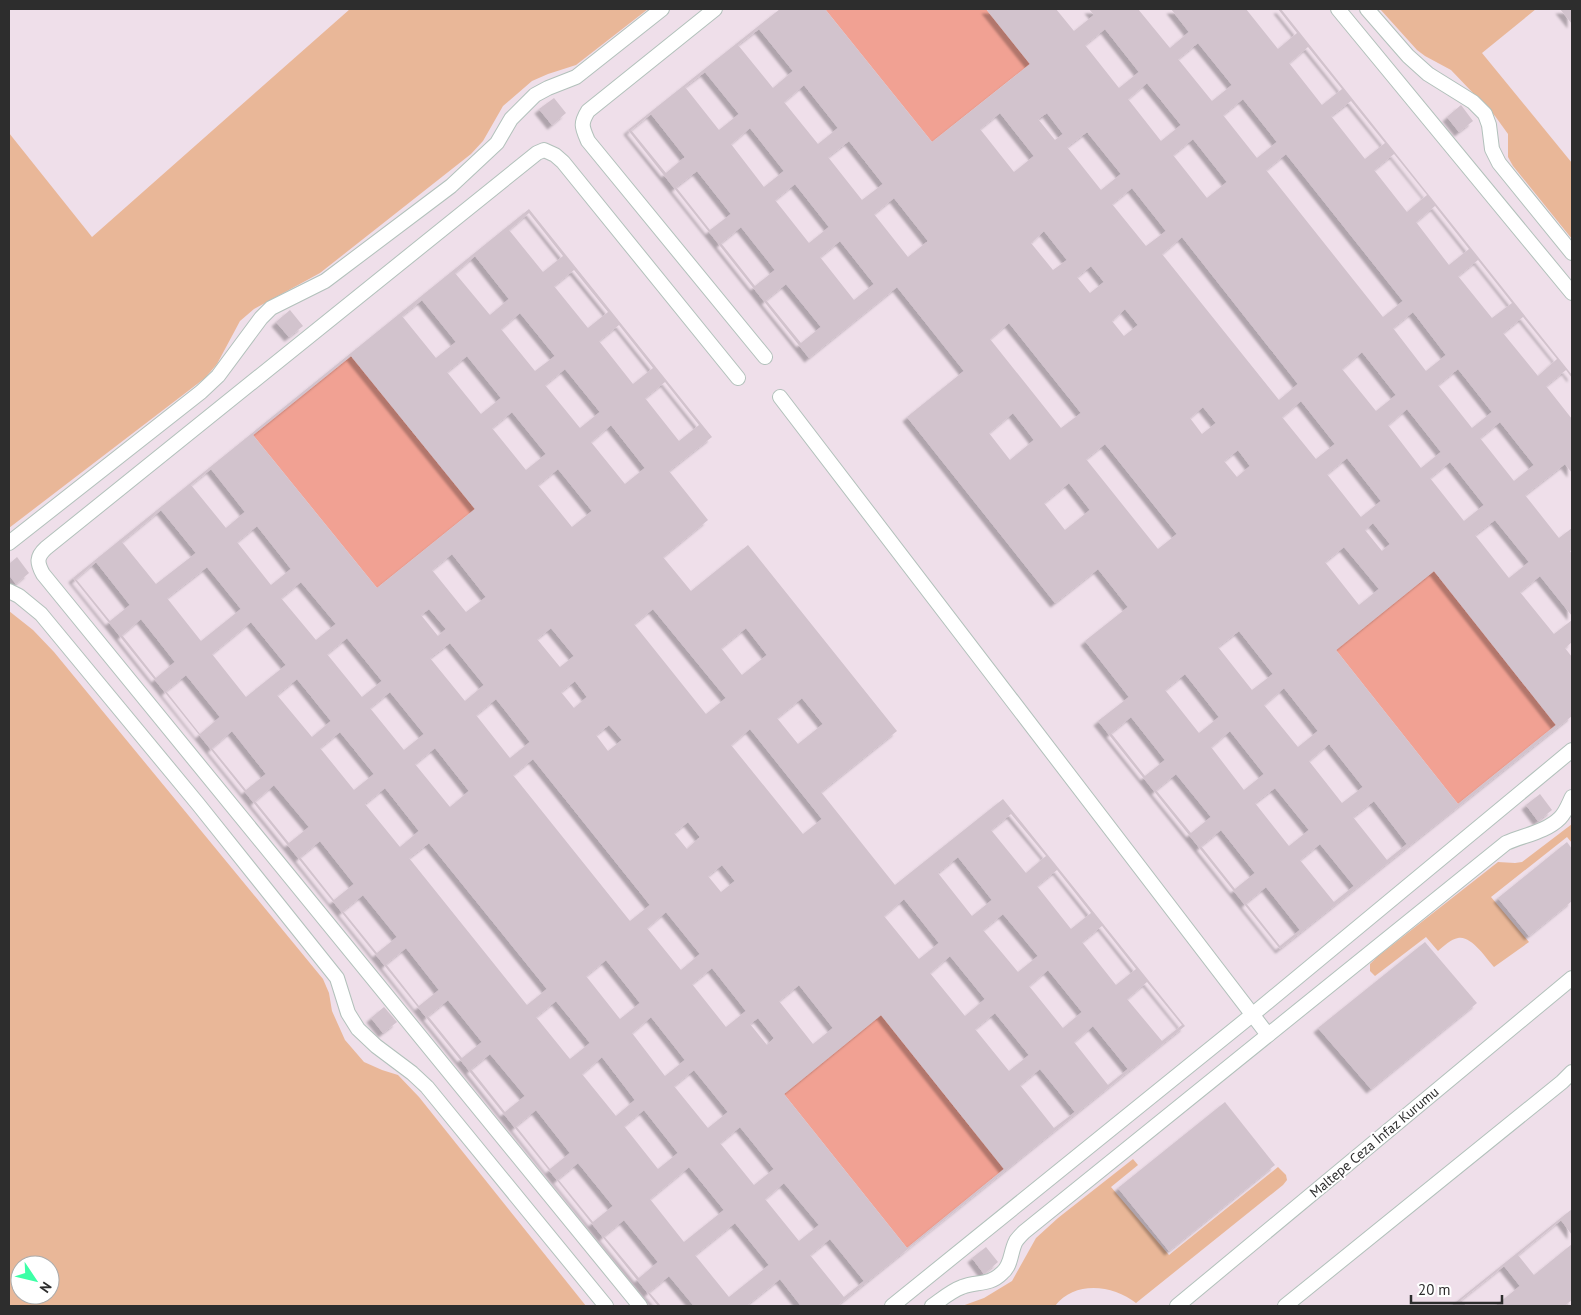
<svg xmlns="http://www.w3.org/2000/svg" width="1581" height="1315" viewBox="0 0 1581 1315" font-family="'PT Sans',sans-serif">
<defs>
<filter id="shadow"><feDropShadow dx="-4.5" dy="4.5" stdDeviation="1" flood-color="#0004"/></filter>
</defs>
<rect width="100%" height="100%" fill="#efdfea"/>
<g fill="#e9b798" fill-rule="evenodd">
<path d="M 350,9 L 648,9 L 576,65 L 548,74 L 532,81 L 503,106 L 483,141 L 471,154 L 320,273 L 254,309 L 240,321 L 217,364 L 205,378 L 9,528 L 9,133 L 92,237 Z"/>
<path d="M 1380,9 L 1536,9 L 1482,53 L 1572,163 L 1572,239 L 1513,166 L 1508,157 L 1508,134 L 1495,116 L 1451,70 L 1425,56 L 1417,50 Z"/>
<path d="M 9,611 L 33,630 L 54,652 L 323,979 L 329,993 L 332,1011 L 345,1040 L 364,1062 L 382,1070 L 398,1075 L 419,1097 L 586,1306 L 9,1306 ZM 20,1265 L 50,1265 L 50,1295 L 20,1295 Z"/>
<path d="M 1572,824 L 1572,843 L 1567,837 L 1491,897 L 1529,942 L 1494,967 C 1486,958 1471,935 1458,938 C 1451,939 1444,946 1438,951 L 1426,937 L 1375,976 L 1370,971 L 1370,964 L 1377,957 L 1498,862 L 1515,863 L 1522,862 Z"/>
<path d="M 1133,1159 L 1138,1165 L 1111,1187 L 1169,1255 L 1278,1167 L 1286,1175 L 1287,1180 L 1283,1185 L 1136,1303 C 1113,1285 1075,1280 1055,1306 L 962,1306 L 984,1298 L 1012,1281 L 1036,1238 L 1058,1218 Z"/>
</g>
<g fill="#f1a193">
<path d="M 825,9 L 986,9 L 1030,64 L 932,142 Z"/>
<path d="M 351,356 L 475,509 L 377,588 L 253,435 Z"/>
<path d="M 1434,571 L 1556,725 L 1458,804 L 1336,650 Z"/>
<path d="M 881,1015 L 1004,1169 L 907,1248 L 784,1094 Z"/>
</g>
<g fill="#d2c3cd" fill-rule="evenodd" filter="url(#shadow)">
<path d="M 780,9 L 825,9 L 932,142 L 1030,64 L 986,9 L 1056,9 L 1074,31 L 1094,15 L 1089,9 L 1138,9 L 1170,48 L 1189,32 L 1171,9 L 1246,9 L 1278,49 L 1297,33 L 1278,9 L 1281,9 L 1572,375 L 1572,378 L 1566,370 L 1546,386 L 1572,419 L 1572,473 L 1565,464 L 1525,495 L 1559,538 L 1572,528 L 1572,550 L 1570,551 L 1572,554 L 1572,616 L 1540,576 L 1520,592 L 1554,634 L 1572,620 L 1572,642 L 1565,648 L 1572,657 L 1572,716 L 1280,949 L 1098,721 L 1129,697 L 1085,641 L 1128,607 L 1098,569 L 1055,603 L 907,417 L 964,371 L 897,287 L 809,358 L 628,130 ZM 759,29 L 793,71 L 773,88 L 738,45 ZM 1105,29 L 1139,72 L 1119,88 L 1085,45 ZM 1198,43 L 1232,85 L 1212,101 L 1178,59 ZM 1308,47 L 1342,89 L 1322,105 L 1289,63 ZM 705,72 L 739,114 L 719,130 L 685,87 ZM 1147,83 L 1181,125 L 1161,141 L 1128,99 ZM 804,85 L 838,128 L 818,144 L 784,102 ZM 1243,99 L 1277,142 L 1257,158 L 1223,115 ZM 1351,101 L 1385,143 L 1365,159 L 1331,116 ZM 1000,113 L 1034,156 L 1014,172 L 980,129 ZM 1047,113 L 1063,134 L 1055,140 L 1038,119 ZM 651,114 L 685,157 L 666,173 L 631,130 ZM 750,128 L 784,171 L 764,187 L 731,144 ZM 1087,132 L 1121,174 L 1101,190 L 1067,147 ZM 1193,139 L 1227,182 L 1207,198 L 1173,155 ZM 849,141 L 883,184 L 862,200 L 828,157 ZM 1286,154 L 1403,301 L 1383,317 L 1266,170 ZM 1394,154 L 1427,195 L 1407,212 L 1374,170 ZM 697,171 L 731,214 L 710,230 L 676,187 ZM 795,184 L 829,227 L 809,243 L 775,200 ZM 1132,188 L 1166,231 L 1146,246 L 1112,204 ZM 894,198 L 928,241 L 908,257 L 874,214 ZM 1435,206 L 1469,249 L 1449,265 L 1416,222 ZM 741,227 L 775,270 L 755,286 L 721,243 ZM 1044,231 L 1067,260 L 1053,270 L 1031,243 ZM 1182,237 L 1298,384 L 1279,400 L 1162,254 ZM 840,241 L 874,284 L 854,300 L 820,257 ZM 1478,260 L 1512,303 L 1492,318 L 1458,276 ZM 1091,266 L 1104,282 L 1090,293 L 1077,277 ZM 786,284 L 821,327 L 801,343 L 766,300 ZM 1125,309 L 1138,325 L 1124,336 L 1112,321 ZM 1413,312 L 1446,355 L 1426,371 L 1393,328 ZM 1523,317 L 1557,359 L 1538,376 L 1503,333 ZM 1009,323 L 1081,413 L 1061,428 L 990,339 ZM 1362,352 L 1396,395 L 1376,411 L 1342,369 ZM 1458,369 L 1492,412 L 1472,428 L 1438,385 ZM 1301,401 L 1335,444 L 1316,459 L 1282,417 ZM 1203,407 L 1216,423 L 1202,434 L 1190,418 ZM 1407,409 L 1441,452 L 1421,468 L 1388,425 ZM 1013,413 L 1034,440 L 1010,460 L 989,433 ZM 1500,422 L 1534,465 L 1514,481 L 1480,438 ZM 1105,444 L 1177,534 L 1158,549 L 1086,459 ZM 1238,450 L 1250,466 L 1237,477 L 1224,461 ZM 1347,458 L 1381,501 L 1361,517 L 1327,474 ZM 1450,462 L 1484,505 L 1464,521 L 1430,478 ZM 1069,483 L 1090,510 L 1065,530 L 1044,503 ZM 1495,520 L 1529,562 L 1509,578 L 1475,535 ZM 1373,523 L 1390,544 L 1382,551 L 1365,530 ZM 1344,547 L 1379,589 L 1359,605 L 1325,562 ZM 1434,571 L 1556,725 L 1458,804 L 1336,650 ZM 1239,631 L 1273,674 L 1252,690 L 1218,647 ZM 1185,674 L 1219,717 L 1199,733 L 1165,690 ZM 1284,688 L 1318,731 L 1298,747 L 1264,705 ZM 1131,717 L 1165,760 L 1145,776 L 1111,733 ZM 1230,731 L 1264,774 L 1244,790 L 1211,747 ZM 1329,744 L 1363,787 L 1342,803 L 1309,761 ZM 1176,774 L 1211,817 L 1191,833 L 1156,790 ZM 1275,788 L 1309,830 L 1289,846 L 1255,803 ZM 1374,801 L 1407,844 L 1387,860 L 1353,817 ZM 1221,830 L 1255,873 L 1235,889 L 1201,846 ZM 1320,844 L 1354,886 L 1334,902 L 1300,860 ZM 1266,887 L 1300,930 L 1280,946 L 1246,903 Z"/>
<path d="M 1560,9 L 1572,9 L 1572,24 Z"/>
<path d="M 554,98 L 566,113 L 552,125 L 539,109 Z"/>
<path d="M 1461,105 L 1473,121 L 1459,132 L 1447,117 Z"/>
<path d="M 529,209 L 712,437 L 669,471 L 708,520 L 663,557 L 691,591 L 748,545 L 897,731 L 821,792 L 895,885 L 1003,799 L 1185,1026 L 837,1306 L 801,1306 L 780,1279 L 746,1306 L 694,1306 L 669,1276 L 649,1292 L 661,1306 L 658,1306 L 73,578 ZM 529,213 L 563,256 L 543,272 L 509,230 ZM 475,256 L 509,299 L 490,315 L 455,273 ZM 574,270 L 608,312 L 588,328 L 554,286 ZM 422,300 L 456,342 L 436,358 L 402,316 ZM 520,313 L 555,356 L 535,371 L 501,329 ZM 619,325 L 653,368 L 633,384 L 599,341 ZM 351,356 L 475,509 L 377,588 L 253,435 ZM 467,356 L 501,398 L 481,414 L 447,372 ZM 565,369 L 600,412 L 580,428 L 545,385 ZM 665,382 L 699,425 L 679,441 L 645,398 ZM 512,412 L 546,454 L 526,470 L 492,428 ZM 611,425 L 645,468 L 625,484 L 591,442 ZM 211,469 L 245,512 L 226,528 L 191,485 ZM 558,469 L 592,511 L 572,527 L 538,485 ZM 161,510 L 196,553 L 156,584 L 122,542 ZM 257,526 L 291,569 L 271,585 L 237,542 ZM 452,554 L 486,597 L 466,612 L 432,570 ZM 96,562 L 130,605 L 110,621 L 76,579 ZM 207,567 L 241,609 L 201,641 L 167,598 ZM 301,582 L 336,624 L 316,640 L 281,598 ZM 429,609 L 446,629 L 438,636 L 421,615 ZM 653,609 L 726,698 L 706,714 L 634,624 ZM 141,619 L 175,662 L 156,678 L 122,635 ZM 251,622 L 286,665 L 246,697 L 212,654 ZM 551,628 L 574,656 L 560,667 L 537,639 ZM 746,628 L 767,655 L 742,675 L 721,648 ZM 347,638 L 382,681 L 362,697 L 327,654 ZM 450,643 L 484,685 L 465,701 L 430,658 ZM 186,675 L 220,717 L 200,734 L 166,691 ZM 297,679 L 331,721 L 312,737 L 277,695 ZM 575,681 L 587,697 L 574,708 L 561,692 ZM 390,692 L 424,734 L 404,750 L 370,708 ZM 802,698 L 823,724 L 798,744 L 777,718 ZM 496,699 L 530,742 L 510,758 L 476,715 ZM 609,725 L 622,740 L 608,751 L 596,735 ZM 750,729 L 822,819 L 803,834 L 731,745 ZM 232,731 L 266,774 L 246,790 L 212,748 ZM 340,732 L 374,774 L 354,790 L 320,748 ZM 435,748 L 469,791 L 450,807 L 415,764 ZM 533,759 L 650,905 L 630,921 L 513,775 ZM 274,785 L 309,827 L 289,843 L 255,801 ZM 385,788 L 419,831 L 400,847 L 365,804 ZM 1011,814 L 1046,856 L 1026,873 L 991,830 ZM 688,822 L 700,837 L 687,849 L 674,833 ZM 320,841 L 354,884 L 334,900 L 300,857 ZM 429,843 L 547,989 L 527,1005 L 409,858 ZM 958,857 L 992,900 L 972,916 L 938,873 ZM 722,865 L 735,881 L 721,892 L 708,876 ZM 1057,870 L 1091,913 L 1071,929 L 1037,886 ZM 363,895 L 397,937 L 377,953 L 343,911 ZM 904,899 L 939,943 L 919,959 L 884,916 ZM 666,912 L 700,954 L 681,970 L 647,928 ZM 1003,914 L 1038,956 L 1018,972 L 983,930 ZM 1102,926 L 1136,969 L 1116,985 L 1082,942 ZM 406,948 L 439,990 L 419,1006 L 386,964 ZM 950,956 L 985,999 L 965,1016 L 930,973 ZM 606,960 L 640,1003 L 620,1019 L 586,976 ZM 712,968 L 746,1011 L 726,1027 L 692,984 ZM 1048,970 L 1082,1012 L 1063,1028 L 1029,986 ZM 1147,982 L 1182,1025 L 1162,1041 L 1127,999 ZM 799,985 L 833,1028 L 813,1044 L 779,1001 ZM 448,1000 L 482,1042 L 462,1058 L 428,1016 ZM 556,1001 L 590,1043 L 570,1059 L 536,1017 ZM 995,1013 L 1029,1055 L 1009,1071 L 975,1029 ZM 881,1015 L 1004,1169 L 907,1248 L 784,1094 ZM 651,1017 L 685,1060 L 665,1076 L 632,1033 ZM 758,1018 L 774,1038 L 767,1045 L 750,1024 ZM 1093,1026 L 1128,1069 L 1108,1085 L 1074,1042 ZM 490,1054 L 525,1096 L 505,1112 L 471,1069 ZM 602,1057 L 635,1100 L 616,1116 L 582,1074 ZM 1040,1069 L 1075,1112 L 1054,1128 L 1020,1085 ZM 694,1070 L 728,1112 L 708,1128 L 674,1086 ZM 536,1110 L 570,1153 L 550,1169 L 516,1126 ZM 644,1110 L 678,1153 L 658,1169 L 624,1126 ZM 740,1127 L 774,1169 L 754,1185 L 720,1143 ZM 578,1163 L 613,1206 L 593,1222 L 558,1179 ZM 689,1167 L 724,1210 L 684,1242 L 650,1199 ZM 784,1183 L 819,1225 L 799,1241 L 765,1199 ZM 624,1220 L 658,1262 L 639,1278 L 604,1236 ZM 735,1223 L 769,1265 L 729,1297 L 695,1255 ZM 830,1239 L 864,1281 L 844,1297 L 810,1255 Z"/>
<path d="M 290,310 L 303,326 L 289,337 L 276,322 Z"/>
<path d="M 17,557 L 29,573 L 16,584 L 9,575 L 9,564 Z"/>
<path d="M 1540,794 L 1552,810 L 1538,821 L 1526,805 Z"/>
<path d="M 1567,842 L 1572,849 L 1572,901 L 1529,936 L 1498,898 Z"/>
<path d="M 1425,942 L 1477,1003 L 1371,1089 L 1318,1028 Z"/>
<path d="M 384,1007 L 397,1022 L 383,1033 L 371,1018 Z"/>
<path d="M 1225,1102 L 1275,1165 L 1169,1251 L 1118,1188 Z"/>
<path d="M 1572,1209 L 1572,1235 L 1561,1220 L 1518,1255 L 1534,1275 L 1572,1244 L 1572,1300 L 1564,1306 L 1495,1306 L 1520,1286 L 1504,1266 L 1461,1300 L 1466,1306 L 1451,1306 Z"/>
<path d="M 986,1247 L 998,1262 L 984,1274 L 972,1258 Z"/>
</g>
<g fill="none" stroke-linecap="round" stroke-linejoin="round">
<defs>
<g id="service">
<path d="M 715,9 L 588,111 C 580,124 582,127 588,141 L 765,357"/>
<path d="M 1338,9 L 1572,293"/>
<path d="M 1367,9 L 1408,56 L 1428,74 L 1473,102 L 1485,114 L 1489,125 L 1492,149 L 1499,163 L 1572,253"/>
<path d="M 780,397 L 1268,1035"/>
<path d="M 9,543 L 201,392 L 218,376 L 261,318 L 271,308 L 325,281 L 451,186 L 497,143 L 511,119 L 535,95 L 548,88 L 576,77 L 662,9"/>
<path d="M 9,591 L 19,596 L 41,614 L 198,804 L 337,978 L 348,1013 L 358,1029 L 376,1046 L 412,1073 L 427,1087 L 606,1306"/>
<path d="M 640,1306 L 43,574 C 37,563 36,557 46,548 L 537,153 L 544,150 L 555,155 L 563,162 L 738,378"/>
<path d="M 892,1306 L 1252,1015 L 1572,750"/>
<path d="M 932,1306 C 942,1299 951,1291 962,1287 C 976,1281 989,1286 1002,1273 C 1012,1265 1010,1252 1016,1241 C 1018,1238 1021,1235 1024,1232 L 1506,843 C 1524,835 1546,832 1560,818 C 1566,812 1569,803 1572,797"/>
<path d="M 1177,1306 L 1572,978"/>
<path d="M 1285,1306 L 1562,1082 L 1572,1072"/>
</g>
</defs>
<use href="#service" stroke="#b2c1bb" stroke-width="16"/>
<use href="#service" stroke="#fff" stroke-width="14"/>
</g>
<g text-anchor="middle" stroke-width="4" stroke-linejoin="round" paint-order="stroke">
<g font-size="14" fill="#2d2d2d" stroke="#fff">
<text transform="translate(1374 1142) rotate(-40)" y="5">Maltepe Ceza İnfaz Kurumu</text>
</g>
</g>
<rect width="1581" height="1315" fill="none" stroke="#2d2d2d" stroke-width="20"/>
<g transform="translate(35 1280) rotate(125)"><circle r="24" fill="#ffffff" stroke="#ababab"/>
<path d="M0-4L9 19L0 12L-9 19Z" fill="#3cffa6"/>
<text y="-8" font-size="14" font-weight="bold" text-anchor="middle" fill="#2d2d2d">N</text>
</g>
<path d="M1411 1295v8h91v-8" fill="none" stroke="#2d2d2d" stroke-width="2.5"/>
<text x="1418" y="1295" font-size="15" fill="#2d2d2d" stroke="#ffffff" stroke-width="4" paint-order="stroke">20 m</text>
</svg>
